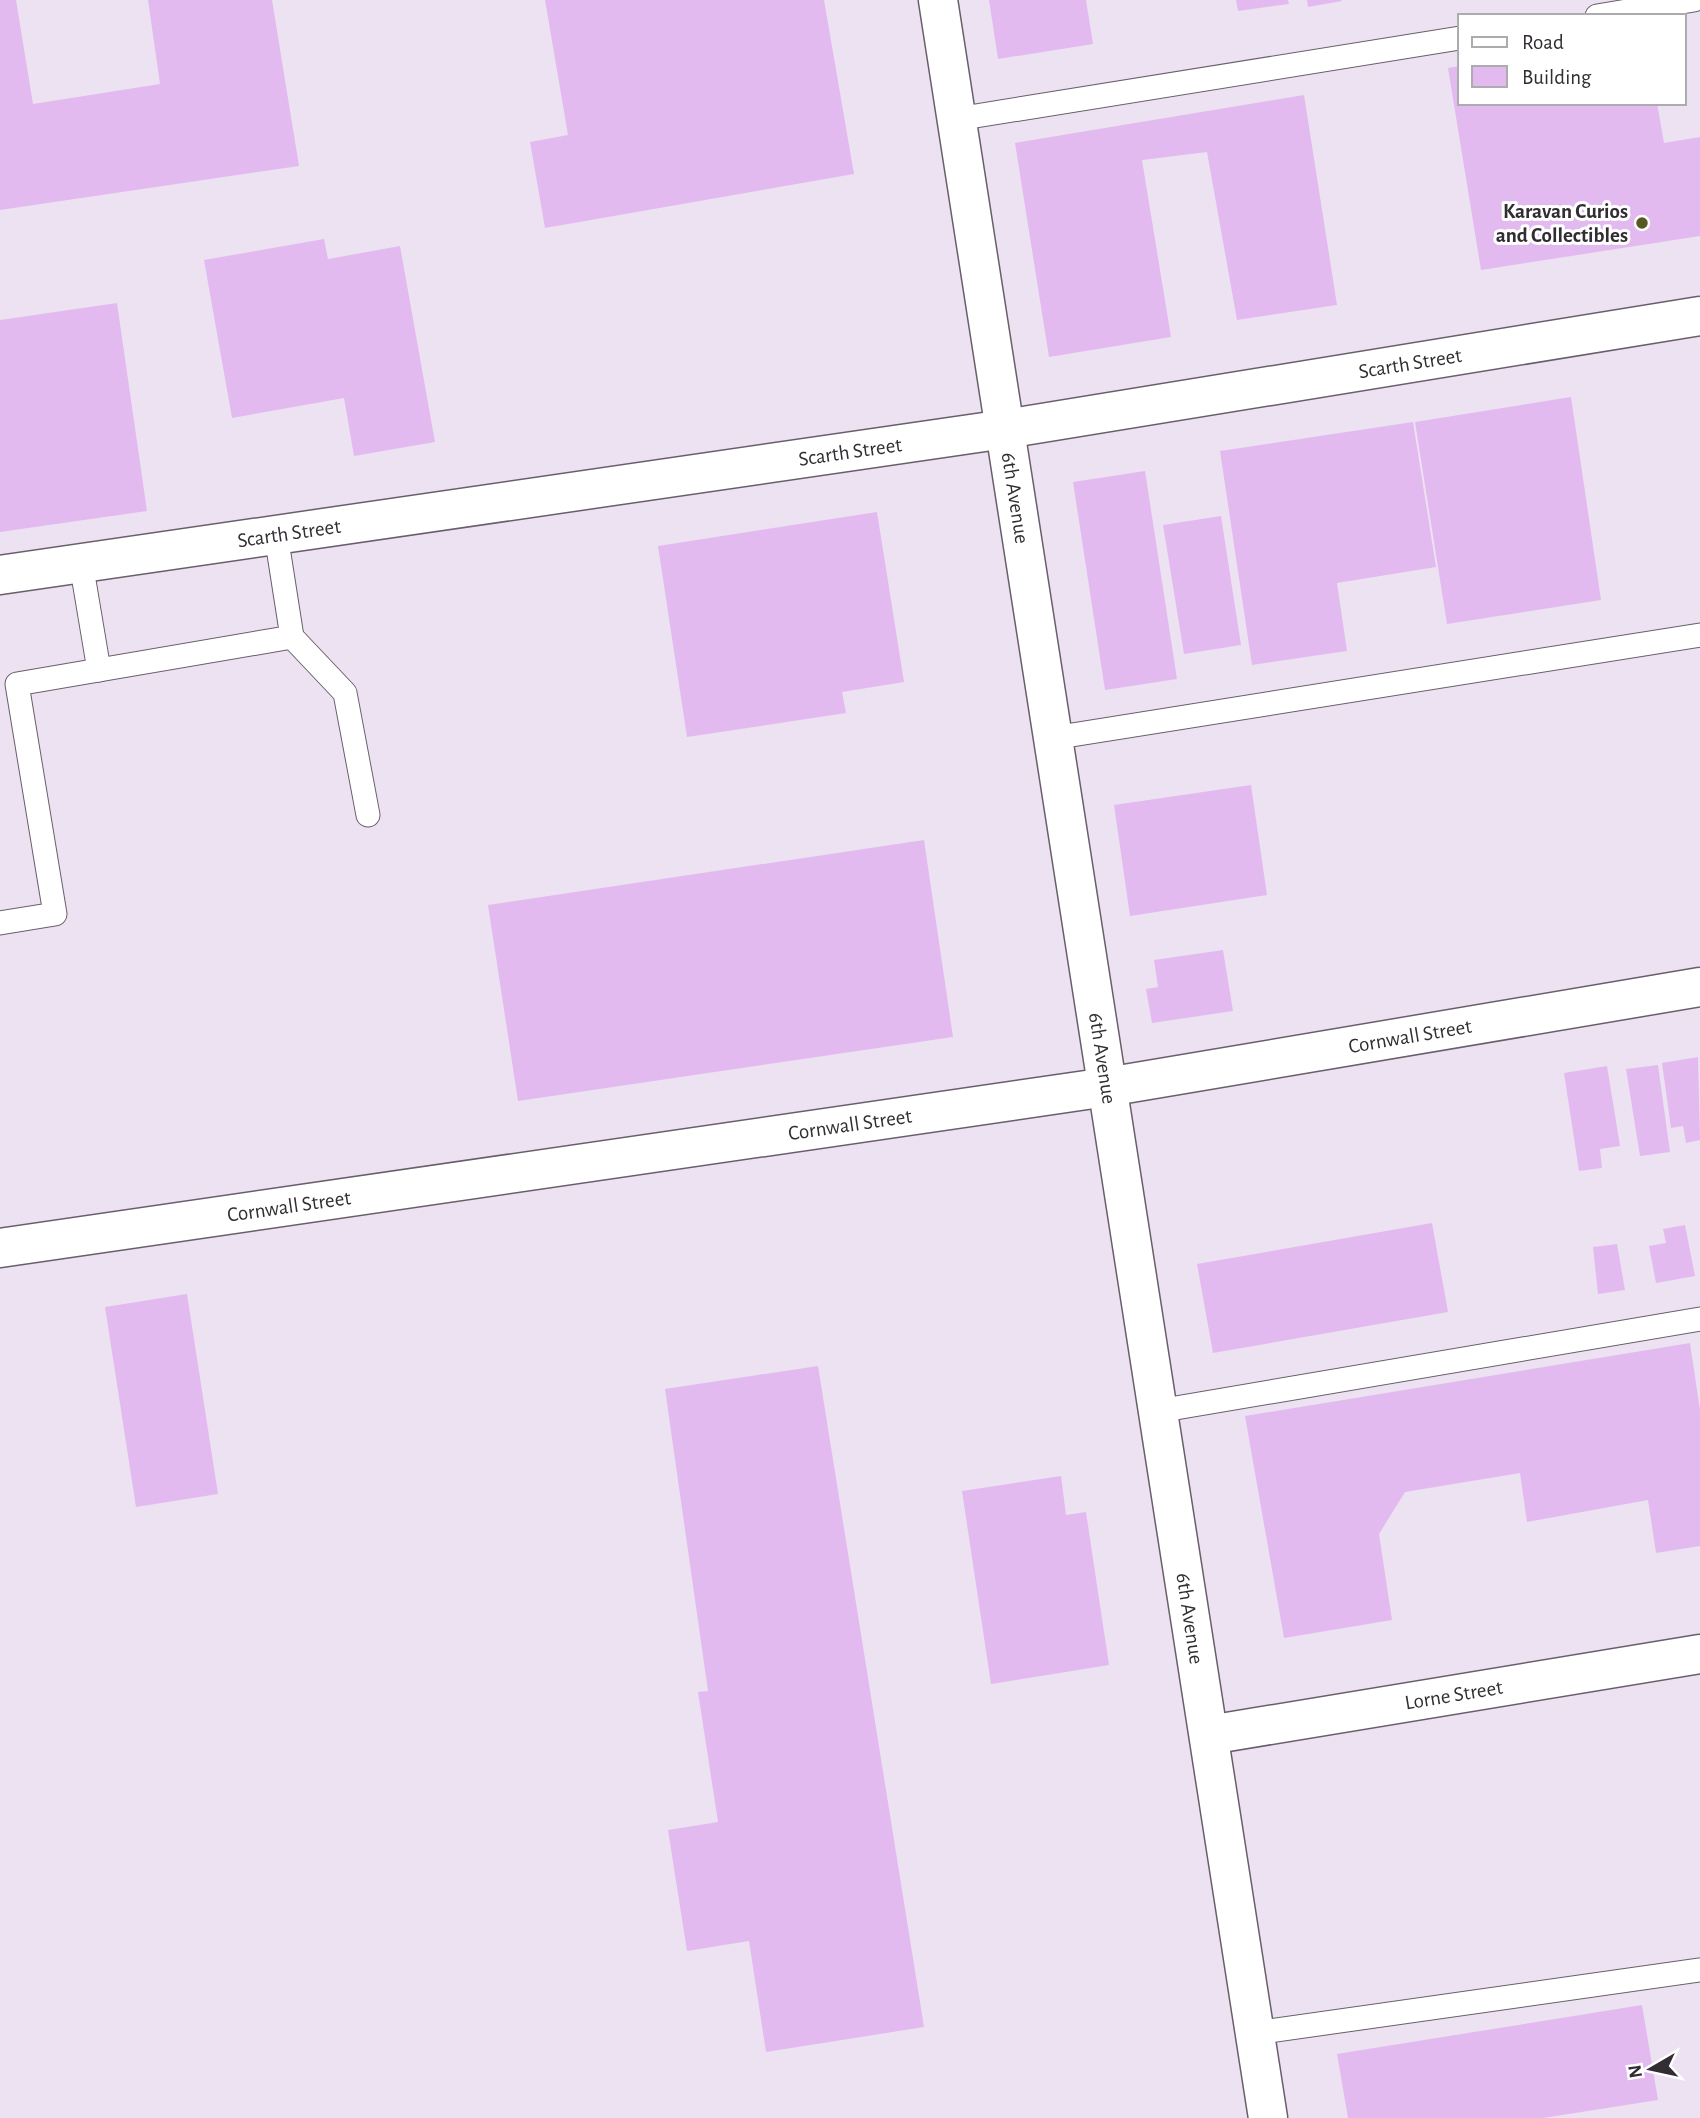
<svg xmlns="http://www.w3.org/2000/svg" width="1700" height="2118" viewBox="0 0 1700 2118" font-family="'Alegreya Sans',sans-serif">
<rect width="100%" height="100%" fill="#ede2f1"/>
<g fill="#e3baf0">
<path d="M 0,0 L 16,0 L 33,104 L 160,84 L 148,0 L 272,0 L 299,166 L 0,210 Z"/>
<path d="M 545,0 L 824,0 L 854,174 L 545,228 L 530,142 L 568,135 Z"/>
<path d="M 989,0 L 1086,0 L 1093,44 L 998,59 Z"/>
<path d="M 1236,0 L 1288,0 L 1289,4 L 1238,11 Z"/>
<path d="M 1307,0 L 1341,0 L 1342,1 L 1308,7 Z"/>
<path d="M 1460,66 L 1460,103 L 1657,103 L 1664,143 L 1700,137 L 1700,236 L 1481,270 L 1448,68 Z"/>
<path d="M 1304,95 L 1337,305 L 1237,320 L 1207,152 L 1142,160 L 1171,337 L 1049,357 L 1015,143 Z"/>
<path d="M 324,239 L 328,259 L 400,246 L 435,442 L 354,456 L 344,398 L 232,418 L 204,260 Z"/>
<path d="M 117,303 L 147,511 L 0,532 L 0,320 Z"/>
<path d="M 1571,397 L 1601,600 L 1447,624 L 1415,422 Z"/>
<path d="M 1413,422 L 1436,567 L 1337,583 L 1347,651 L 1252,665 L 1220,451 Z"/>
<path d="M 1145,471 L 1177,679 L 1105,690 L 1073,482 Z"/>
<path d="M 877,512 L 904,682 L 842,692 L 846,713 L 687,737 L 658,546 Z"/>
<path d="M 1221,516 L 1241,645 L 1184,654 L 1163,525 Z"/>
<path d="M 1251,785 L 1267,895 L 1130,916 L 1114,805 Z"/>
<path d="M 924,840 L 953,1037 L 518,1101 L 488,905 Z"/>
<path d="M 1223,950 L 1233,1011 L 1152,1023 L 1146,989 L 1158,987 L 1154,960 Z"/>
<path d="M 1698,1057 L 1700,1140 L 1686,1143 L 1683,1126 L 1671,1128 L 1662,1063 Z"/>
<path d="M 1658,1065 L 1670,1152 L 1640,1156 L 1626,1069 Z"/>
<path d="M 1607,1066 L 1620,1146 L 1600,1149 L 1602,1168 L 1579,1171 L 1564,1073 Z"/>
<path d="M 1432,1223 L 1448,1312 L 1213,1353 L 1197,1264 Z"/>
<path d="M 1685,1225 L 1695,1276 L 1656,1283 L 1649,1246 L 1666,1243 L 1663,1229 Z"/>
<path d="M 1617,1244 L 1625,1290 L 1598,1294 L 1593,1247 Z"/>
<path d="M 187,1294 L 218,1494 L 136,1507 L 105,1307 Z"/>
<path d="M 1690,1343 L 1700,1410 L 1700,1546 L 1656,1553 L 1648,1500 L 1527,1522 L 1520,1473 L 1405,1492 L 1379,1534 L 1392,1620 L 1284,1638 L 1245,1416 Z"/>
<path d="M 818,1366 L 924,2027 L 766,2052 L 749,1941 L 687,1951 L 668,1830 L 718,1822 L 698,1692 L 708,1691 L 665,1389 Z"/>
<path d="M 1061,1476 L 1066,1515 L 1086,1512 L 1109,1665 L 991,1684 L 962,1491 Z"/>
<path d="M 1642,2005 L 1658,2100 L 1543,2118 L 1348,2118 L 1337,2054 Z"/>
</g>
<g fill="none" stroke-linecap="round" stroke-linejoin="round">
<defs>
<g id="service">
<path d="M 1597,16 L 1694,0"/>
<path d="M 957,119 L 1460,38"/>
<path d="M 81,563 L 99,670"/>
<path d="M 292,637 L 345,693 L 368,815"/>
<path d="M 1053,738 L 1700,635"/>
<path d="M 0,923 L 55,914 L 17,684 L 292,637 L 276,535"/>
<path d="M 1158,1411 L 1700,1319"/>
<path d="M 1255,2033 L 1700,1970"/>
</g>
<g id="minor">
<path id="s1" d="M 938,0 L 1268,2118"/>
<path id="s2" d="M 0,575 L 1005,429 L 1700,316"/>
<path id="s3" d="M 0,1248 L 1107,1087 L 1700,987"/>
<path id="s4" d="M 1209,1735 L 1700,1654"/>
</g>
</defs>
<use href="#service" stroke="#685f6b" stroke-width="25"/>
<use href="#minor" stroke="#685f6b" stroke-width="41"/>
<use href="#service" stroke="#fff" stroke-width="23"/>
<use href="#minor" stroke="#fff" stroke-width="38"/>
</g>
<circle fill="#595825" stroke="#fff" stroke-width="2.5" cx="1642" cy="223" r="7"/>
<g text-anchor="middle" stroke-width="6" stroke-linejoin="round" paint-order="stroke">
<g font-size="21" font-weight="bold" fill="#312d32" stroke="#fff" text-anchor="end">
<text x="1628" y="218">Karavan Curios<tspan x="1628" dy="24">and Collectibles</tspan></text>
</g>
<g font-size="21" fill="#312d32" stroke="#fff">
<text dy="7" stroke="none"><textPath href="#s2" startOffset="1426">Scarth Street</textPath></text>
<text dy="7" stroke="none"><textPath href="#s2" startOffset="859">Scarth Street</textPath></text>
<text dy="7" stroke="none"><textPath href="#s1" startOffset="504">6th Avenue</textPath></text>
<text dy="7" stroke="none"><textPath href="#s2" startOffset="292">Scarth Street</textPath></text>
<text dy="7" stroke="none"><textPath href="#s3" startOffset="1426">Cornwall Street</textPath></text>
<text dy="7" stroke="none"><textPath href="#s1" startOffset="1071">6th Avenue</textPath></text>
<text dy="7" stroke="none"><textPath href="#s3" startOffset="859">Cornwall Street</textPath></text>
<text dy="7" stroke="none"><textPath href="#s3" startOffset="292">Cornwall Street</textPath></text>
<text dy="7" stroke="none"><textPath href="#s1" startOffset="1638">6th Avenue</textPath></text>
<text dy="7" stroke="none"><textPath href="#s4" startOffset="248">Lorne Street</textPath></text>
</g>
</g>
<rect x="1458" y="14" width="228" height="91" fill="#ffffff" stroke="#adabad" stroke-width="2"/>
<rect x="1472" y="37" width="35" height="10" fill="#ffffff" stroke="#adabad" stroke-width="2"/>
<text x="1522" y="49" font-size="21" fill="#312d32">Road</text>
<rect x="1472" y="66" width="35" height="21" fill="#e3baf0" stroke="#adabad" stroke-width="2"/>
<text x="1522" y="84" font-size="21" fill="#312d32">Building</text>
<g transform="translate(1651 2069) rotate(261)" stroke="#ffffff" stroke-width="5" paint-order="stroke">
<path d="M0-5L12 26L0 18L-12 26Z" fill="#312d32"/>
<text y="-10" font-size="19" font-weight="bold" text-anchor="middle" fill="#312d32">N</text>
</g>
</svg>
